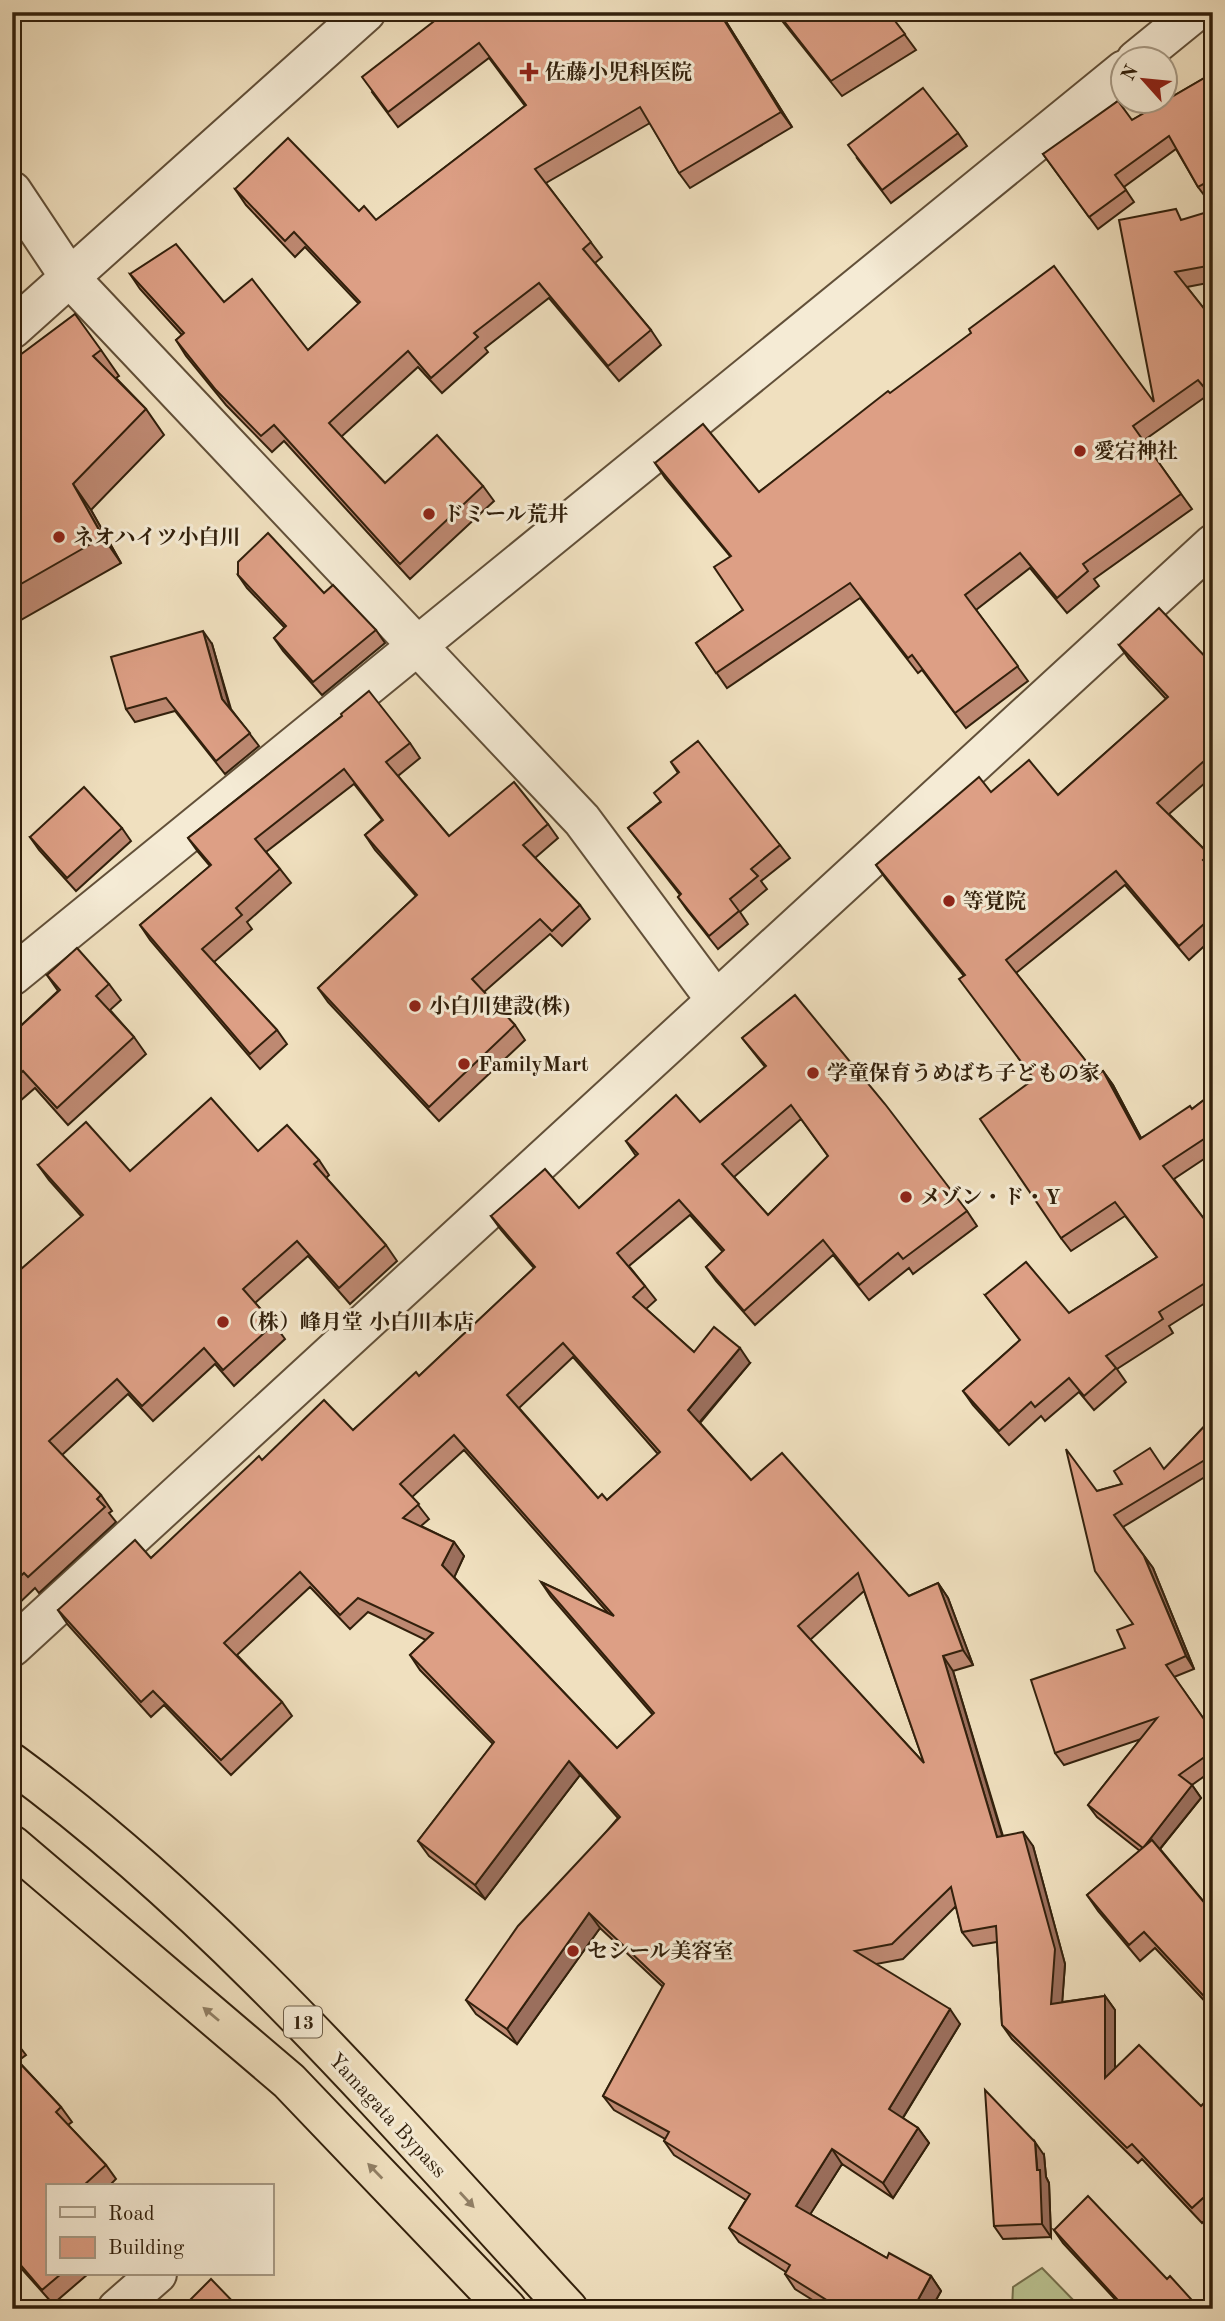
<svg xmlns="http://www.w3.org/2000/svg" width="1225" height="2321" viewBox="0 0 1225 2321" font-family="'Old Standard TT','Noto Serif JP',serif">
<rect width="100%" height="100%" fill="#f0e0bf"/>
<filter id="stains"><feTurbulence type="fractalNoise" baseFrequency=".00286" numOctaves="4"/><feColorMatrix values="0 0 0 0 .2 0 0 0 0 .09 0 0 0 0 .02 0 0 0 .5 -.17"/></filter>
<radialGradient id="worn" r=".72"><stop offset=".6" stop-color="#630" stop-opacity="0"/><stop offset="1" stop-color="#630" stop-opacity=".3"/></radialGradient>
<path fill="#bac291" stroke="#76714e" stroke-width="2" d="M 1042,2268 L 1082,2309 L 1012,2309 L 1013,2287 Z"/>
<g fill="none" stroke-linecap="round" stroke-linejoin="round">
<defs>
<g id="minor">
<path d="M 1136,60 L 1195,12"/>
<path d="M 12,191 L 70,278 L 582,820 L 715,999"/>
<path d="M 12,329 L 366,12"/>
<path d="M 12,976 L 1124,70"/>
<path d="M 12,1647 L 1213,544"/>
<path d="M 117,2309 L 157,2274"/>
</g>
<g id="highway">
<path d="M 12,1763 C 222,1917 392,2118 568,2309"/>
<path d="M 12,1845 L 289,2081 L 507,2309"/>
</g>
</defs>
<use href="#minor" stroke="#625039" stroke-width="42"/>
<use href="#highway" stroke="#32200c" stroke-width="42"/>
<use href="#minor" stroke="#f5ebd5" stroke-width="38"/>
<use href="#highway" stroke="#f0e0bf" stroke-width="38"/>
</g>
<g fill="#be8972" stroke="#32200c" stroke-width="2" fill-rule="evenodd">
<path d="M 446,12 L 720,12 L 792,127 L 690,188 L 679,173 L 650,123 L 546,183 L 602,257 L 595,263 L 651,330 L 661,345 L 619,381 L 549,298 L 485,348 L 488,352 L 442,393 L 418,367 L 341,437 L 385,483 L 483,486 L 494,501 L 410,579 L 284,441 L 272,452 L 226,405 L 186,356 L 176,340 L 182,335 L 140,289 L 130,274 L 224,302 L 308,350 L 359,304 L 305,247 L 295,257 L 246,205 L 235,189 L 359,211 L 376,220 L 525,106 L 489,58 L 398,127 L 372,92 Z"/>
<path d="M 775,12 L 888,12 L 916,50 L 842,96 Z"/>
<path d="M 1213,73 L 1213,196 L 1207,199 L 1198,187 L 1176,149 L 1124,187 L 1134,202 L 1098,229 L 1043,154 L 1132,120 Z"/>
<path d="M 958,133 L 967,146 L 891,203 L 857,158 Z"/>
<path d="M 1183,220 L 1213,225 L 1213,282 L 1187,287 L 1213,320 L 1213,400 L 1208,395 L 1143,441 L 1192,509 L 1094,579 L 1099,586 L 1067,613 L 1030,568 L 976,610 L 1028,681 L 966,728 L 922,670 L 918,673 L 860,598 L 727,688 L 696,643 L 743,610 L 730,556 L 665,478 L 655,463 L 759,492 L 890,393 L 1154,402 Z"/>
<path d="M 101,350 L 119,376 L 116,378 L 146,409 L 164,435 L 91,510 L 121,563 L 12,625 L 12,367 Z"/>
<path d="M 238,575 L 324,593 L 376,630 L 385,643 L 322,695 L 283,651 L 274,638 L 285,628 L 247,588 Z"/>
<path d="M 212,644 L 231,709 L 259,746 L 225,774 L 175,711 L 135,722 L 126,709 Z"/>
<path d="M 1119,645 L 1213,665 L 1213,776 L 1169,814 L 1209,854 L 1213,860 L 1213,938 L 1189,960 L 1125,885 L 1016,973 L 1097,1075 L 1103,1071 L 1113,1085 L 1141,1138 L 1192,1109 L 1213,1093 L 1213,1153 L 1174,1179 L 1205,1220 L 1213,1216 L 1213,1298 L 1169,1326 L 1173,1333 L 1117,1369 L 1126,1382 L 1094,1410 L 1079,1392 L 1045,1421 L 1041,1416 L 1009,1445 L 973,1405 L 963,1391 L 1020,1340 L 985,1295 L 1069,1313 L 1157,1257 L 1125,1216 L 1071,1251 L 1061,1238 L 1033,1079 L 964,976 L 886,879 L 876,865 L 991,792 L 1058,795 L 1166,699 L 1129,659 Z"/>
<path d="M 342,716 L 410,743 L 420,758 L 398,776 L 449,836 L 548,824 L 558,838 L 535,858 L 580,905 L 590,919 L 562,946 L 550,934 L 484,992 L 515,1025 L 525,1040 L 439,1121 L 328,1002 L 318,988 L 416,896 L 375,850 L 365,835 L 382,820 L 354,784 L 266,852 L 280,869 L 291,883 L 247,922 L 252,929 L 214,962 L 277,1030 L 287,1044 L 260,1069 L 150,940 L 140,925 L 210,866 L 198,852 L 188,838 Z"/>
<path d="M 671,762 L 780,845 L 790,858 L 761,881 L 767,889 L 740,912 L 748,924 L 718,949 L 687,910 L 678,897 L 680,895 L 628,828 L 660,802 L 678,773 Z"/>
<path d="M 122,828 L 131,841 L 76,891 L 39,850 L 30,837 Z"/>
<path d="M 12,899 L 16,905 L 12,908 Z"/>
<path d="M 47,975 L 109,984 L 121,1000 L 110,1010 L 134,1037 L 146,1054 L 68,1125 L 35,1088 L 12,1108 L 12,1034 L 58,991 Z"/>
<path d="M 742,1038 L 967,1211 L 977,1226 L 913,1274 L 909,1268 L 869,1300 L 833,1255 L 755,1325 L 716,1281 L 706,1267 L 723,1252 L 690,1215 L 629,1266 L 645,1286 L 656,1300 L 646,1309 L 694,1352 L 750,1363 L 700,1423 L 751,1480 L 909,1596 L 938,1583 L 948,1598 L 973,1665 L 953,1671 L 1003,1836 L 1033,1846 L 1065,1964 L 1062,2002 L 1105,1996 L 1115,2010 L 1115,2068 L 1201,2106 L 1213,2105 L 1213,2213 L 1202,2223 L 1142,2159 L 1138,2163 L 1012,2039 L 1002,2025 L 997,1942 L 973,1946 L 962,1932 L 956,1906 L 903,1959 L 876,1964 L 960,2024 L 903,2118 L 918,2128 L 929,2143 L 893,2198 L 842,2164 L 810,2214 L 887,2258 L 931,2276 L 941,2291 L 931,2309 L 827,2309 L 795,2289 L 785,2274 L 786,2272 L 739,2242 L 729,2228 L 746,2200 L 674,2155 L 664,2141 L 665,2139 L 614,2110 L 603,2096 L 663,1987 L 600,1928 L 517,2044 L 476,2014 L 466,2000 L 618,1818 L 580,1775 L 485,1899 L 429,1856 L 418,1841 L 493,1744 L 420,1670 L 410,1655 L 426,1640 L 368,1612 L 350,1629 L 310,1587 L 237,1655 L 282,1702 L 292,1716 L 231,1775 L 164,1705 L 151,1717 L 68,1625 L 58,1610 L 151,1558 L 262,1460 L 353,1430 L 419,1376 L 534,1268 L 501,1230 L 491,1216 L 579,1208 L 636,1156 L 626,1141 L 700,1122 L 765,1067 ZM 801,1119 L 828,1156 L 768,1215 L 734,1177 ZM 573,1357 L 658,1454 L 607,1500 L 598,1498 L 519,1408 ZM 464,1450 L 609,1614 L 541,1582 L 551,1597 L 653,1715 L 617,1748 L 454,1577 L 464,1556 L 454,1542 L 421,1526 L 429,1519 L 412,1497 ZM 864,1591 L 924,1763 L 810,1640 Z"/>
<path d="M 258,1151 L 319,1160 L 329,1175 L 326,1178 L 386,1245 L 397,1261 L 350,1304 L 308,1256 L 255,1303 L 274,1324 L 285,1339 L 234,1386 L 215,1364 L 153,1421 L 128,1394 L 62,1455 L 101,1495 L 112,1511 L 109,1513 L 116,1522 L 39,1593 L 35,1588 L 12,1610 L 12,1277 L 82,1217 L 49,1180 L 38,1165 L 130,1171 Z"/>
<path d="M 1213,1417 L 1213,1472 L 1123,1527 L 1153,1568 L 1194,1669 L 1174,1677 L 1213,1732 L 1213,1770 L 1192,1785 L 1201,1798 L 1160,1849 L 1208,1907 L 1213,1903 L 1213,2010 L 1155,1948 L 1140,1961 L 1098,1911 L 1087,1895 L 1140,1851 L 1097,1817 L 1088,1805 L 1141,1739 L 1064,1765 L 1055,1753 L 1125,1648 L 1133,1624 L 1097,1491 L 1122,1484 L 1164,1469 Z"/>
<path d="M 12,2037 L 26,2055 L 18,2061 L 61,2107 L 72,2122 L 68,2125 L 106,2165 L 116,2179 L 109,2186 L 47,2186 L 47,2274 L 88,2274 L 53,2304 L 12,2258 Z"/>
<path d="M 1044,2155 L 1046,2177 L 1049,2183 L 1051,2237 L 1003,2239 L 994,2226 Z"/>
<path d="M 1054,2230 L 1167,2279 L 1200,2309 L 1124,2309 L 1063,2243 Z"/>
</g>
<g fill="#9b6f5d" stroke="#32200c" stroke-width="2">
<path d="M 719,12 L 720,12 L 792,127 L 781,112 Z"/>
<path d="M 1204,213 L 1213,225 L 1213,256 Z"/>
<path d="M 73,484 L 91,510 L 121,563 L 103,537 Z"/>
<path d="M 203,631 L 212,644 L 231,712 L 222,699 Z"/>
<path d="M 1209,854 L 1213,860 L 1213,871 L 1203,860 Z"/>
<path d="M 1103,1071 L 1113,1085 L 1149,1153 L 1140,1139 Z"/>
<path d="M 740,1348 L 750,1363 L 698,1424 L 688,1410 Z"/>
<path d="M 454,1542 L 464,1556 L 453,1580 L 442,1565 Z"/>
<path d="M 1144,1556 L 1153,1568 L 1194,1669 L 1186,1656 Z"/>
<path d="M 938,1583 L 948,1598 L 973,1665 L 963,1650 Z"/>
<path d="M 943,1656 L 953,1671 L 1007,1852 L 997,1837 Z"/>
<path d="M 569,1761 L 580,1775 L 485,1899 L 475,1885 Z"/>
<path d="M 1192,1785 L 1201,1798 L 1151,1860 L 1143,1848 Z"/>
<path d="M 1023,1832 L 1033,1846 L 1065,1964 L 1061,2019 L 1051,2004 Z"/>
<path d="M 589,1913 L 600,1928 L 517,2044 L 507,2029 Z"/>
<path d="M 1105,1996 L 1115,2010 L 1115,2093 L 1105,2078 Z"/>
<path d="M 950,2009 L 960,2024 L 899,2124 L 889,2109 Z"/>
<path d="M 918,2128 L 929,2143 L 893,2198 L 883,2183 Z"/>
<path d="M 1035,2142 L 1044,2155 L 1046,2177 L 1049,2183 L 1051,2237 L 1042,2224 Z"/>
<path d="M 832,2149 L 842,2164 L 806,2221 L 796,2206 Z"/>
<path d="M 931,2276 L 941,2291 L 931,2309 L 913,2309 Z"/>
</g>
<g fill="#dd9f85" stroke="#32200c" stroke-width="2" fill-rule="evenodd">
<path d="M 446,12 L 719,12 L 781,112 L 679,173 L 640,107 L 535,169 L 591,242 L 583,249 L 651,330 L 608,366 L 539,283 L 474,333 L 478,337 L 431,378 L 408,351 L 329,423 L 385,483 L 437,435 L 483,486 L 400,564 L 274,425 L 261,436 L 216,390 L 176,340 L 184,333 L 130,274 L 176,244 L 224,302 L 252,279 L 308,350 L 360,302 L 294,232 L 285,241 L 235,189 L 288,138 L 359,211 L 364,206 L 376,220 L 526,105 L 479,43 L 388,112 L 362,77 Z"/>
<path d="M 777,12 L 888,12 L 905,34 L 831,81 Z"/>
<path d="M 1213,73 L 1213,179 L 1198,187 L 1169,136 L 1115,175 L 1126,190 L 1089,217 L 1043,154 L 1118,101 L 1132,120 Z"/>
<path d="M 923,88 L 958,133 L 882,190 L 848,145 Z"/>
<path d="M 1176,209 L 1181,220 L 1204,213 L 1213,256 L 1213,265 L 1175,272 L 1213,320 L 1213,398 L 1198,380 L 1133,426 L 1181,494 L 1083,564 L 1088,571 L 1057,598 L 1020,553 L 965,595 L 1018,666 L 955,713 L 912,655 L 908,658 L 850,583 L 716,673 L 696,643 L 743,610 L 714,567 L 731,556 L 655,463 L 703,424 L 759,492 L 888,391 L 890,393 L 971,333 L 969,329 L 1054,266 L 1154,402 L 1119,220 Z"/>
<path d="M 75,314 L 101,350 L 93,356 L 146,409 L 73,484 L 103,537 L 12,589 L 12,361 Z"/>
<path d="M 268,533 L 324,593 L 333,585 L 376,630 L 313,682 L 274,638 L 286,626 L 238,575 L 238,562 Z"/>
<path d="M 1159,608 L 1213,665 L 1213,753 L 1157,803 L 1209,854 L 1203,860 L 1211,868 L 1205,874 L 1213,883 L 1213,884 L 1206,891 L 1213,899 L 1213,916 L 1179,946 L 1116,871 L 1006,960 L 1097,1075 L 1103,1071 L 1140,1139 L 1190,1106 L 1192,1109 L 1213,1093 L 1213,1133 L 1163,1166 L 1205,1220 L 1213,1216 L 1213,1278 L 1159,1312 L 1163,1319 L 1106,1356 L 1116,1368 L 1084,1396 L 1069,1378 L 1035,1407 L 1031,1402 L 999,1431 L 963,1391 L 1020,1340 L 985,1295 L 1026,1262 L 1069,1313 L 1157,1257 L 1115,1202 L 1061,1238 L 980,1119 L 1034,1079 L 959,979 L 965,975 L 876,865 L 979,777 L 991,792 L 1029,760 L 1058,795 L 1168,697 L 1119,645 Z"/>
<path d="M 203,631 L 222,699 L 250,733 L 216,761 L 166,698 L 126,709 L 111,657 Z"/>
<path d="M 369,691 L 410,743 L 386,762 L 449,836 L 514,782 L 548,824 L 523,845 L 580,905 L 552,931 L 540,919 L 472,979 L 515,1025 L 429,1107 L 318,988 L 417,895 L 365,835 L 383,820 L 344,769 L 255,839 L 280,869 L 236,908 L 242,915 L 202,949 L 277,1030 L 250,1054 L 140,925 L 211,865 L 188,838 L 342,716 L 341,714 Z"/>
<path d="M 698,741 L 780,845 L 751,869 L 758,876 L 730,899 L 739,911 L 709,936 L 678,897 L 681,894 L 628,828 L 661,802 L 654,793 L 679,772 L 671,762 Z"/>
<path d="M 84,787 L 122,828 L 67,878 L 30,837 Z"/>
<path d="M 77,948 L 109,984 L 96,996 L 134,1037 L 57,1108 L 23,1071 L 12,1081 L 12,1034 L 60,990 L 47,975 Z"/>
<path d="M 795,995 L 885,1104 L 967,1211 L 903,1259 L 898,1253 L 859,1285 L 823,1240 L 744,1311 L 706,1267 L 724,1250 L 679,1200 L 617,1253 L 645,1286 L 633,1297 L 694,1352 L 714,1327 L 740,1348 L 688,1410 L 751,1480 L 782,1453 L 909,1596 L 938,1583 L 963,1650 L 943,1656 L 997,1837 L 1023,1832 L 1055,1949 L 1051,2004 L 1105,1996 L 1105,2078 L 1139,2045 L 1201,2106 L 1207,2100 L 1213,2105 L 1213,2189 L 1192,2208 L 1132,2144 L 1127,2148 L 1002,2025 L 996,1926 L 962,1932 L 951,1887 L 892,1944 L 855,1951 L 950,2009 L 889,2109 L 918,2128 L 883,2183 L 832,2149 L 796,2206 L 887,2258 L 889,2253 L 931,2276 L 913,2309 L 841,2309 L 785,2274 L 790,2265 L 729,2228 L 750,2194 L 664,2141 L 669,2132 L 603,2096 L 664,1984 L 589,1913 L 507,2029 L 466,2000 L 518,1926 L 620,1817 L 569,1761 L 475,1885 L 418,1841 L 494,1742 L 410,1655 L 433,1633 L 358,1598 L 340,1615 L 300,1572 L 224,1643 L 282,1702 L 221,1760 L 153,1691 L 141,1702 L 58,1610 L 135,1540 L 151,1558 L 259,1456 L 262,1460 L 324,1400 L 353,1430 L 416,1372 L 419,1376 L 535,1267 L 491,1216 L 545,1169 L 579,1208 L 638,1154 L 626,1141 L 676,1095 L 700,1122 L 766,1066 L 742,1038 ZM 791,1105 L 828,1156 L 768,1215 L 722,1164 ZM 563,1343 L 660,1452 L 607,1500 L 602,1494 L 598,1498 L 507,1395 ZM 454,1435 L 614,1616 L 541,1582 L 654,1713 L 617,1748 L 442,1565 L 454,1542 L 403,1518 L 419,1504 L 400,1484 ZM 858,1573 L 924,1763 L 798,1626 Z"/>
<path d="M 211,1098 L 258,1151 L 287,1125 L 319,1160 L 314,1164 L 386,1245 L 339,1288 L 297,1241 L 243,1289 L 274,1324 L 223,1370 L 204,1348 L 142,1406 L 117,1379 L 49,1441 L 101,1495 L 97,1499 L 105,1507 L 28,1577 L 24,1573 L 12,1584 L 12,1277 L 83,1215 L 38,1165 L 86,1122 L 130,1171 Z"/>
<path d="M 1213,1417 L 1213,1455 L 1114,1515 L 1144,1556 L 1186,1656 L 1166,1665 L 1213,1732 L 1213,1751 L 1179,1775 L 1192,1785 L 1143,1848 L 1088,1805 L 1157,1718 L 1055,1753 L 1031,1680 L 1125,1648 L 1117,1630 L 1133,1624 L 1095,1571 L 1066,1449 L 1097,1491 L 1122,1484 L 1114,1471 L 1150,1448 L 1164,1469 Z"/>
<path d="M 1152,1840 L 1208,1907 L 1213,1903 L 1213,2006 L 1144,1932 L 1129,1945 L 1087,1895 Z"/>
<path d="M 12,2055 L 61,2107 L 56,2112 L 106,2165 L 83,2186 L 47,2186 L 47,2274 L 61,2274 L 42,2290 L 12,2255 Z"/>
<path d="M 985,2090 L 1035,2142 L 1037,2170 L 1040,2170 L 1042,2224 L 994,2226 Z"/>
<path d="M 1088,2196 L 1167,2279 L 1170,2276 L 1200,2309 L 1126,2309 L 1054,2230 Z"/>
<path d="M 211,2279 L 240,2309 L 181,2309 Z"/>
</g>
<defs><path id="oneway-solid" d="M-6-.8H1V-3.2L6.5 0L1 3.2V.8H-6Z" transform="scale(1.75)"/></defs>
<g fill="#918066">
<use href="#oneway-solid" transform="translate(211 2014) rotate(-140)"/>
<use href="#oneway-solid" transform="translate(375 2171) rotate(-134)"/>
<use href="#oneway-solid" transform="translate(467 2200) rotate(47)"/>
</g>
<g fill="#8f2418" stroke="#f5ebd5" stroke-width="2.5">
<path d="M525.5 61.5h7v7h7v7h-7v7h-7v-7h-7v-7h7z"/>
<circle cx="1080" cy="451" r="7"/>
<circle cx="429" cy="514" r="7"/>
<circle cx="59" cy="537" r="7"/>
<circle cx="949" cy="901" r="7"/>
<circle cx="415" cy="1006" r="7"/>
<circle cx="464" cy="1064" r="7"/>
<circle cx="813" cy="1073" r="7"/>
<circle cx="906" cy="1197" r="7"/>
<circle cx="223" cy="1322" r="7"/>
<circle cx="573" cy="1951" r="7"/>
</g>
<g text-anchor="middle" stroke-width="6" stroke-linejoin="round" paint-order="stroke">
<rect fill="#f5ebd5" stroke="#6c5d48" stroke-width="2" x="284" y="2006.5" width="38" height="31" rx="5"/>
<g font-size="19" font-weight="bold" fill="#32200c">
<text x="303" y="2029">13</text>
</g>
<g font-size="21" font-weight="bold" fill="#32200c" stroke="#f5ebd5" text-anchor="start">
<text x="545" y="79">佐藤小児科医院</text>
<text x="1094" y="458">愛宕神社</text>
<text x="443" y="521">ドミール荒井</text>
<text x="73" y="544">ネオハイツ小白川</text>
<text x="963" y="908">等覚院</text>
<text x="429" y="1013">小白川建設(株)</text>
<text x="478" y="1071">FamilyMart</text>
<text x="827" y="1080">学童保育うめばち子どもの家</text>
<text x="920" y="1204">メゾン・ド・Y</text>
<text x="237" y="1329">（株）峰月堂 小白川本店</text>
<text x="587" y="1958">セシール美容室</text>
</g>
<g font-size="21" fill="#32200c" stroke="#f5ebd5">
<text transform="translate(388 2115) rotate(47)" y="7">Yamagata Bypass</text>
</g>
</g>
<rect width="1225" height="2321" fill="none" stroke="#f0e0bf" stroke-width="42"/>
<rect x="14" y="14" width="1197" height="2293" fill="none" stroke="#32200c" stroke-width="3.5"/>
<rect x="21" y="21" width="1183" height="2279" fill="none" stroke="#32200c" stroke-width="2"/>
<rect x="46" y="2184" width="228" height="91" fill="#f5ebd5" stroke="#a79a85" stroke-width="2"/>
<rect x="60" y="2207" width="35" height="10" fill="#f5ebd5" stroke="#a79a85" stroke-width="2"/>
<text x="108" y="2220" font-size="21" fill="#32200c">Road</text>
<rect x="60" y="2237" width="35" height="21" fill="#dd9f85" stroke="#a79a85" stroke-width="2"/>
<text x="108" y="2254" font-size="21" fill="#32200c">Building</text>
<g transform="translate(1144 80) rotate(297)"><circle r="33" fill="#f5ebd5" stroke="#a79a85" stroke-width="2"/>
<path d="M0-5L12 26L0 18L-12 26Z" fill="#8f2418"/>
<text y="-10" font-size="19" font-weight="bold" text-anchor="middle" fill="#32200c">N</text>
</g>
<rect width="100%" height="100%" filter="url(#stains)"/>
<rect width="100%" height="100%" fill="url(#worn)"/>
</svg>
